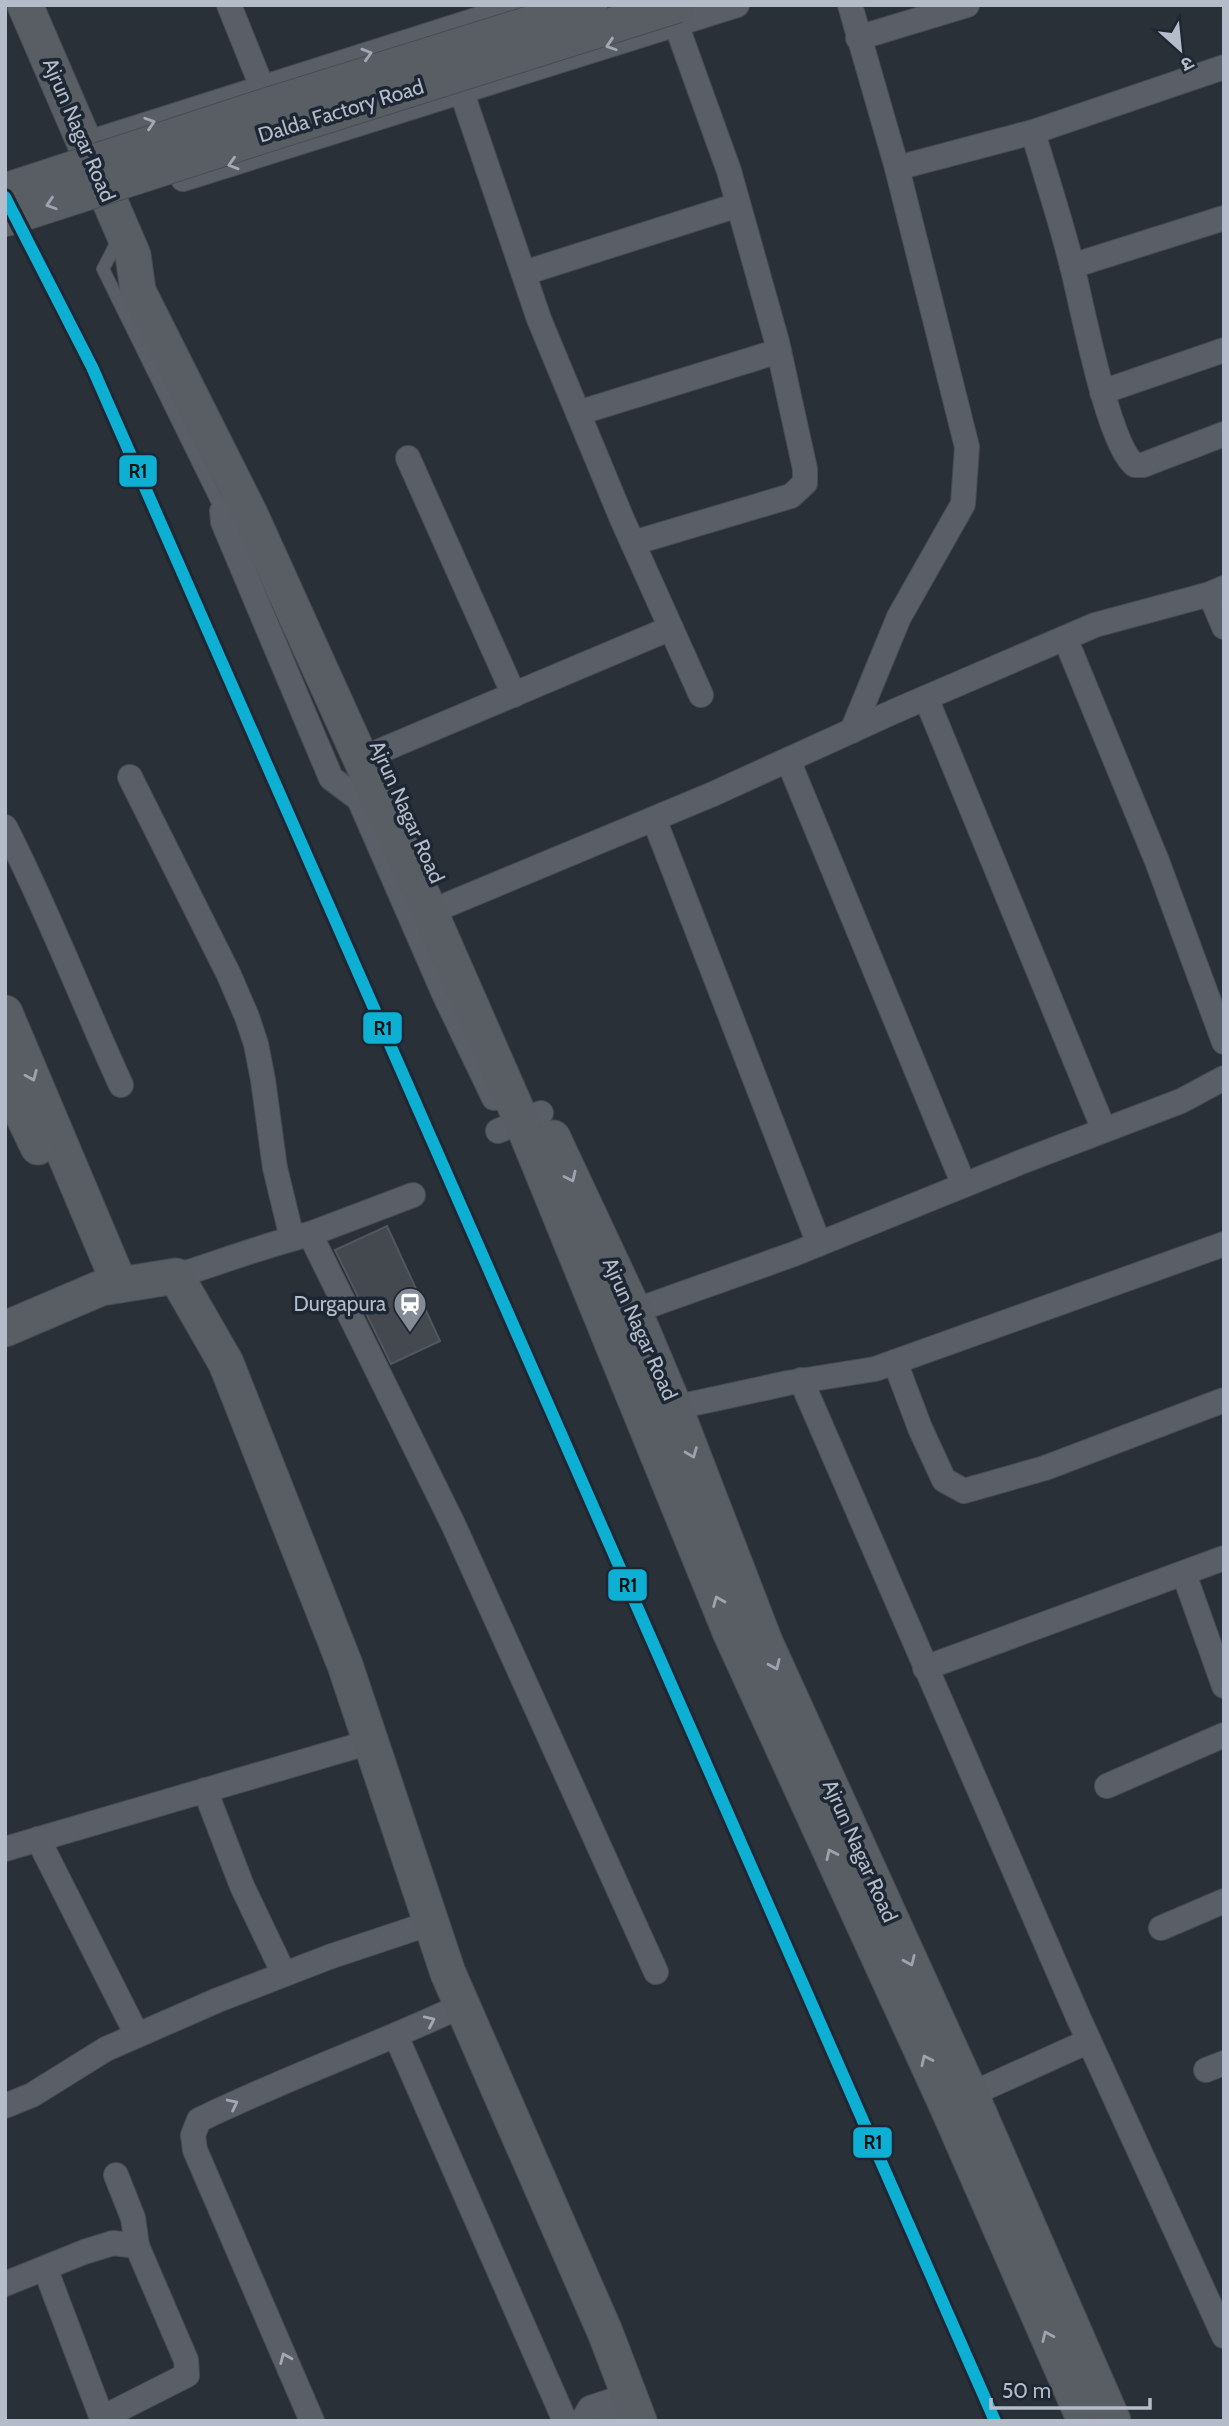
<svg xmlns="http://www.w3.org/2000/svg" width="1229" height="2426" viewBox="0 0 1229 2426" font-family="Cabin,'Noto Sans Devanagari',sans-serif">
<rect width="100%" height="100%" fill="#2a3038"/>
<path fill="#444950" stroke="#52575f" stroke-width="2" d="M 387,1226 L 440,1341 L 391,1364 L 335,1250 Z"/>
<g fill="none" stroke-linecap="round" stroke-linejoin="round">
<defs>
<path id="lane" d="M 119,238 L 103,269 L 222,511 L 225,511"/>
<g id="street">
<path d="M 229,5 L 262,87"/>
<path d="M 850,5 L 897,168 L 967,447 L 963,504 L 899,617 L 852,731"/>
<path d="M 858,38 L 967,5"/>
<path d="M 462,93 L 539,319 L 622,519 L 701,695"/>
<path d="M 1033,132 C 1046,177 1061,221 1072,266 C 1082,304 1108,446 1135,465 L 1143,465 L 1224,434"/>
<path d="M 85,144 L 523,5"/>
<path d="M 897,168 L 1033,132 L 1224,67"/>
<path d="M 183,179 L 737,5"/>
<path d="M 1072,266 L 1224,218"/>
<path d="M 524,273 L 738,205"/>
<path d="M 1102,392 L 1224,350"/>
<path d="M 578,413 L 779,351"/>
<path d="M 408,458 L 514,695"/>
<path d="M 222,511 L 223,522 L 331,778 L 359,799 L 445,996 L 494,1098"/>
<path d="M 633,543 L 791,496 L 805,483 L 805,469 L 777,342 L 729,171 L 676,24"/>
<path d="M 1210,594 L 1224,627"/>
<path d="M 1065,638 L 1157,861 L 1224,1042"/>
<path d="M 926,698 L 1104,1130"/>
<path d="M 380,751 L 671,628"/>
<path d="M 788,760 L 964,1185"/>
<path d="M 130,777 L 229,975 L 247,1017 L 256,1044 L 263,1080 L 275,1168 L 292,1238"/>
<path d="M 654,819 L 819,1244"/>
<path d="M 5,827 C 48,911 82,1000 121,1085"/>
<path d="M 430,912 L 713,794 L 895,711 L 1095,625 L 1210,594 L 1224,588"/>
<path d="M 498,1131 L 541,1113"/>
<path d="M 310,1234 L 413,1195"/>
<path d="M 176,1276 C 221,1262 265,1245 310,1234 L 453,1524 L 656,1972"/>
<path d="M 634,1311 L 794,1254 L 1021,1162 L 1181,1101 L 1224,1078"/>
<path d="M 895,1362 L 920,1428 L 944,1480 L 964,1491 L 1045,1468 L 1224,1400"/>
<path d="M 801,1380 L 1079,2019 L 1224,2336"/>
<path d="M 659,1411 L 788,1383 L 875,1369 L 1224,1244"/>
<path d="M 1184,1574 L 1224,1686"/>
<path d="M 925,1668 L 1224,1558"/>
<path d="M 1107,1786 L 1224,1735"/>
<path d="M 205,1790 L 242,1886 L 284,1974"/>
<path d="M 38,1839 L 137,2035"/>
<path d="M 5,1849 L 370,1742"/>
<path d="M 1161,1928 L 1224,1901"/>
<path d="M 396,2036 L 565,2421"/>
<path d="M 1206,2070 L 1224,2063"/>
<path d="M 956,2101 L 1089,2041"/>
<path d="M 5,2106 L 32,2095 L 106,2049 L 218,2000 L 329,1957 L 431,1923"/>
<path d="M 116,2175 L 133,2218 L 137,2246"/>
<path d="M 45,2268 L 103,2421"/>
<path d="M 5,2284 L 84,2252 L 113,2243 L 137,2246 L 186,2360 L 187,2375 L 102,2418"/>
<path d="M 312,2421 L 195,2150 L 193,2135 L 199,2120 C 285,2078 376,2046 463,2005"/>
<path d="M 582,2421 L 590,2408 L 629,2395"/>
<path d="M 609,2421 L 636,2411"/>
</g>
<g id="secondary">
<path d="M 25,5 L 133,255 L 138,291 L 250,514 L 430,912 L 522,1122 L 731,1634 L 947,2106 L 1085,2421"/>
<path d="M 5,1013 L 119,1283"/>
<path d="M 5,1078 L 38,1147"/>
<path d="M 553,1138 L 634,1311 L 674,1406 L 765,1642 L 971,2095 L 1113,2421"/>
<path d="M 5,1329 L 101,1288 L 176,1276 L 226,1363 L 345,1665 L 448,1973 L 605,2332 L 639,2421"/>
</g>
</defs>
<use href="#lane" stroke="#484c53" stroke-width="14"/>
<use href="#street" stroke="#484c53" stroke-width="26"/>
<use href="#secondary" stroke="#484c53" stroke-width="37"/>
<use href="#lane" stroke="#5a5e66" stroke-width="12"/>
<use href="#street" stroke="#5a5e66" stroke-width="24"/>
<use href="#secondary" stroke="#595d64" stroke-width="35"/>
<defs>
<g id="secondary-bridge">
<path d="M 5,191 L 266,106 L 590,5"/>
<path d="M 5,219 L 268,134 L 677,5"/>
</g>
</defs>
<use href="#secondary-bridge" stroke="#484c53" stroke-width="37" stroke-linecap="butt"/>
<use href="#secondary-bridge" stroke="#595d64" stroke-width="35"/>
<defs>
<path id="rail-1" d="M 5,197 L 92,367 L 995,2421"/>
</defs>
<use href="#rail-1" stroke="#1d2633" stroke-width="18"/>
<use href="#rail-1" stroke="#0dafd3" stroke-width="12"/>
</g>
<defs><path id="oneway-chevron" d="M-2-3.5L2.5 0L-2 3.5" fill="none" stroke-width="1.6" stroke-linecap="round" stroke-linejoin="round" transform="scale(1.75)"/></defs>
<g stroke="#a2a9b5">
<use href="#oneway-chevron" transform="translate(611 45) rotate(162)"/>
<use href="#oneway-chevron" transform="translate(367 54) rotate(-17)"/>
<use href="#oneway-chevron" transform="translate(150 123) rotate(-18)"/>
<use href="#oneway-chevron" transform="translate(233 164) rotate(163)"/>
<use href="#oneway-chevron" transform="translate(430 2021) rotate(-25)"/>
<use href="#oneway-chevron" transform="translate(233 2104) rotate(-26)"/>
<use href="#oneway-chevron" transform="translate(285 2358) rotate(-113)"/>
</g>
<g stroke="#9da4b0">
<use href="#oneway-chevron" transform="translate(51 204) rotate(162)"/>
<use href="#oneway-chevron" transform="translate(32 1076) rotate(67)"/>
<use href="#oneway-chevron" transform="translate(571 1177) rotate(65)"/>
<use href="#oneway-chevron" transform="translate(692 1453) rotate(69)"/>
<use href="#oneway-chevron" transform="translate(718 1601) rotate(-112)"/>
<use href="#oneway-chevron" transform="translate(775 1665) rotate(66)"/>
<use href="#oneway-chevron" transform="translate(831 1854) rotate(-115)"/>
<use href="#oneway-chevron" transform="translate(910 1961) rotate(66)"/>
<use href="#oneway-chevron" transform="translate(926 2060) rotate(-115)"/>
<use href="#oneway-chevron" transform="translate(1047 2336) rotate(-114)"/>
</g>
<defs>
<symbol id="station-pin" viewBox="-11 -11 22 30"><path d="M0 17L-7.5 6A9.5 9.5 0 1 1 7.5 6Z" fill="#848b96" stroke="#1d2633"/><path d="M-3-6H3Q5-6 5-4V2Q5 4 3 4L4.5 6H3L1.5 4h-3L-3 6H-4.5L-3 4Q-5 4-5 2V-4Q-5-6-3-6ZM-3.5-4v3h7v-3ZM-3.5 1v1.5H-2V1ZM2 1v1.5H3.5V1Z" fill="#fff"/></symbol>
</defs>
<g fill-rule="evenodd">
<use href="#station-pin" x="391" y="1285" width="38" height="52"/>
</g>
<g text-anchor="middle" stroke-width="7" stroke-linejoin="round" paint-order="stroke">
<g font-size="21" fill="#b4bcc9" stroke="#1d2633">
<text transform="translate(341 111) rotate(-17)" y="7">Dalda Factory Road</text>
<text transform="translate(79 130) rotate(67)" y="7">Ajrun Nagar Road</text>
<text transform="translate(407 812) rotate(66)" y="7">Ajrun Nagar Road</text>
<text transform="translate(640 1329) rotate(66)" y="7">Ajrun Nagar Road</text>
<text transform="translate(860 1851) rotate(66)" y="7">Ajrun Nagar Road</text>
</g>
<g font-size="21" fill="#b4bcc9" stroke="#1d2633" text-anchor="end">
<text x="386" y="1311">Durgapura</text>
</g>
</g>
<g stroke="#1d2633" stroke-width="2.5">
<rect x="118" y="454" width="40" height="34" rx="7" fill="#0dafd3"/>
<rect x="362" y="1011" width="41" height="34" rx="7" fill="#0dafd3"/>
<rect x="607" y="1568" width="41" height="34" rx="7" fill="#0dafd3"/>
<rect x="852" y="2126" width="41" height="33" rx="7" fill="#0dafd3"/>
</g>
<g font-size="19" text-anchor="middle" font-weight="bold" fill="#111">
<text x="138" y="478">R1</text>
<text x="383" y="1035">R1</text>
<text x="628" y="1592">R1</text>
<text x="873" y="2149">R1</text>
</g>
<rect width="1229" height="2426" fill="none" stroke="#b4bcc9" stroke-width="14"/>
<g transform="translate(1180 49) rotate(153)" stroke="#1d2633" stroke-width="5" paint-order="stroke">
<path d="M0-5L12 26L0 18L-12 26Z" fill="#b4bcc9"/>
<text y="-10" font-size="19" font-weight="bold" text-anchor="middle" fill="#b4bcc9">उ</text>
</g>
<path d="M991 2398v10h159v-10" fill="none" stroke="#b4bcc9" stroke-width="3.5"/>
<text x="1002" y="2398" font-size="21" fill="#b4bcc9" stroke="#1d2633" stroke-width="5" paint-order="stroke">50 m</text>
</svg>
